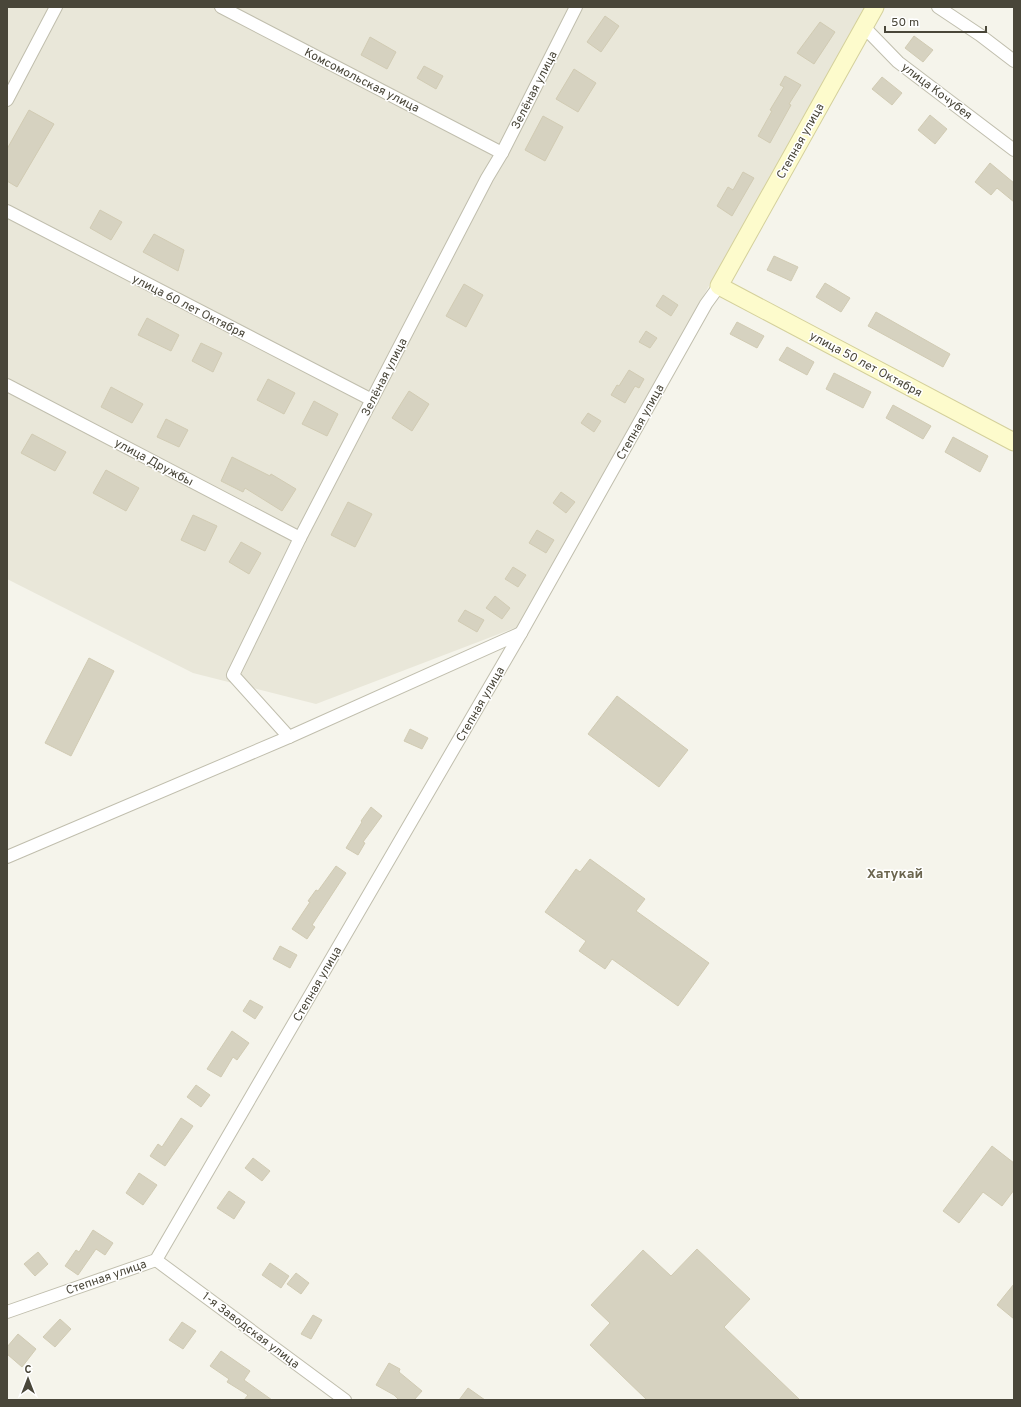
<svg xmlns="http://www.w3.org/2000/svg" width="1021" height="1407" viewBox="0 0 1021 1407" font-family="Overpass,sans-serif">
<rect width="100%" height="100%" fill="#f5f4eb"/>
<path fill="#e9e7d9" d="M 7,7 L 866,7 L 517,627 L 316,704 L 193,673 L 7,579 Z"/>
<g fill="#d6d2c0" stroke="#d1cbb3">
<path d="M 605,16 L 619,26 L 601,52 L 587,42 Z"/>
<path d="M 820,22 L 835,32 L 814,64 L 797,53 Z"/>
<path d="M 914,36 L 933,50 L 923,62 L 905,48 Z"/>
<path d="M 370,37 L 396,52 L 387,69 L 361,55 Z"/>
<path d="M 424,66 L 443,76 L 436,89 L 417,78 Z"/>
<path d="M 574,69 L 596,83 L 578,112 L 556,99 Z"/>
<path d="M 785,76 L 801,85 L 789,104 L 791,105 L 770,143 L 758,136 L 772,111 L 770,110 L 784,87 L 780,85 Z"/>
<path d="M 882,77 L 902,93 L 892,105 L 872,89 Z"/>
<path d="M 29,110 L 54,124 L 17,187 L 7,181 L 7,149 Z"/>
<path d="M 930,115 L 947,129 L 935,144 L 918,130 Z"/>
<path d="M 543,116 L 563,127 L 545,161 L 525,150 Z"/>
<path d="M 990,163 L 1014,183 L 1014,202 L 997,188 L 991,195 L 975,182 Z"/>
<path d="M 743,172 L 754,178 L 732,216 L 717,206 L 728,187 L 733,190 Z"/>
<path d="M 100,210 L 122,222 L 111,240 L 90,228 Z"/>
<path d="M 154,234 L 184,250 L 178,271 L 143,252 Z"/>
<path d="M 774,256 L 798,267 L 791,281 L 767,270 Z"/>
<path d="M 825,283 L 850,298 L 841,312 L 816,297 Z"/>
<path d="M 464,284 L 483,295 L 466,327 L 446,316 Z"/>
<path d="M 663,295 L 678,305 L 671,316 L 656,306 Z"/>
<path d="M 876,312 L 950,354 L 943,367 L 868,326 Z"/>
<path d="M 147,318 L 179,335 L 171,351 L 138,335 Z"/>
<path d="M 737,322 L 764,336 L 757,348 L 730,334 Z"/>
<path d="M 646,331 L 657,338 L 650,348 L 639,342 Z"/>
<path d="M 201,343 L 222,353 L 213,372 L 192,361 Z"/>
<path d="M 787,347 L 814,362 L 807,375 L 779,360 Z"/>
<path d="M 629,370 L 644,379 L 639,388 L 635,386 L 625,403 L 611,395 L 617,385 L 619,386 Z"/>
<path d="M 834,373 L 871,392 L 863,408 L 826,389 Z"/>
<path d="M 268,379 L 295,393 L 284,414 L 257,400 Z"/>
<path d="M 111,387 L 143,404 L 132,423 L 101,407 Z"/>
<path d="M 409,391 L 429,404 L 412,431 L 392,418 Z"/>
<path d="M 314,401 L 338,414 L 327,436 L 302,424 Z"/>
<path d="M 893,405 L 931,426 L 923,439 L 886,418 Z"/>
<path d="M 588,413 L 601,421 L 594,432 L 581,423 Z"/>
<path d="M 166,419 L 188,430 L 179,447 L 157,437 Z"/>
<path d="M 32,434 L 66,452 L 55,471 L 21,453 Z"/>
<path d="M 953,437 L 988,456 L 980,472 L 945,452 Z"/>
<path d="M 232,457 L 270,476 L 271,474 L 296,489 L 282,511 L 245,488 L 243,492 L 221,481 Z"/>
<path d="M 106,470 L 139,488 L 126,511 L 93,493 Z"/>
<path d="M 561,492 L 575,502 L 566,513 L 553,503 Z"/>
<path d="M 348,502 L 372,514 L 355,547 L 331,535 Z"/>
<path d="M 193,515 L 217,526 L 205,551 L 181,540 Z"/>
<path d="M 537,530 L 554,540 L 546,553 L 529,543 Z"/>
<path d="M 241,542 L 261,553 L 249,574 L 229,562 Z"/>
<path d="M 513,567 L 526,575 L 518,587 L 505,579 Z"/>
<path d="M 495,596 L 510,608 L 502,619 L 486,608 Z"/>
<path d="M 465,610 L 484,620 L 477,632 L 458,621 Z"/>
<path d="M 89,658 L 114,671 L 71,756 L 45,743 Z"/>
<path d="M 617,696 L 688,750 L 659,787 L 588,734 Z"/>
<path d="M 410,729 L 428,738 L 422,749 L 404,741 Z"/>
<path d="M 371,807 L 382,816 L 363,842 L 365,843 L 358,855 L 346,848 L 362,822 L 361,821 Z"/>
<path d="M 590,859 L 645,899 L 636,911 L 709,963 L 678,1006 L 612,959 L 605,969 L 579,951 L 586,941 L 545,912 L 576,869 L 580,872 Z"/>
<path d="M 336,866 L 346,873 L 312,925 L 315,927 L 307,939 L 292,929 L 310,902 L 308,901 L 316,890 L 318,891 Z"/>
<path d="M 280,946 L 297,955 L 290,968 L 273,959 Z"/>
<path d="M 250,1000 L 263,1007 L 255,1019 L 243,1011 Z"/>
<path d="M 232,1031 L 249,1043 L 237,1060 L 233,1057 L 221,1077 L 207,1069 Z"/>
<path d="M 196,1085 L 210,1095 L 201,1107 L 187,1097 Z"/>
<path d="M 181,1118 L 193,1126 L 165,1166 L 150,1156 L 158,1144 L 162,1147 Z"/>
<path d="M 992,1146 L 1014,1163 L 1014,1190 L 1002,1206 L 983,1192 L 959,1223 L 943,1211 Z"/>
<path d="M 253,1158 L 270,1171 L 262,1181 L 245,1168 Z"/>
<path d="M 139,1173 L 157,1185 L 143,1205 L 126,1193 Z"/>
<path d="M 229,1191 L 245,1202 L 234,1219 L 217,1208 Z"/>
<path d="M 93,1230 L 113,1243 L 105,1255 L 96,1249 L 78,1275 L 65,1266 L 76,1250 L 79,1252 Z"/>
<path d="M 697,1249 L 750,1299 L 724,1327 L 800,1400 L 647,1400 L 590,1345 L 610,1323 L 591,1305 L 643,1250 L 671,1276 Z"/>
<path d="M 38,1252 L 48,1264 L 35,1276 L 24,1264 Z"/>
<path d="M 270,1263 L 289,1276 L 281,1288 L 262,1275 Z"/>
<path d="M 296,1273 L 309,1283 L 301,1294 L 287,1284 Z"/>
<path d="M 1014,1284 L 1014,1319 L 997,1305 Z"/>
<path d="M 313,1315 L 322,1320 L 311,1339 L 301,1334 Z"/>
<path d="M 60,1319 L 71,1329 L 55,1347 L 43,1337 Z"/>
<path d="M 182,1322 L 196,1331 L 183,1349 L 169,1340 Z"/>
<path d="M 18,1334 L 36,1349 L 22,1367 L 7,1354 L 7,1347 Z"/>
<path d="M 221,1351 L 250,1371 L 244,1380 L 272,1400 L 244,1400 L 248,1395 L 227,1382 L 229,1379 L 210,1366 Z"/>
<path d="M 389,1363 L 400,1369 L 399,1372 L 422,1391 L 414,1400 L 399,1400 L 394,1395 L 376,1385 Z"/>
<path d="M 468,1388 L 485,1400 L 459,1400 Z"/>
</g>
<g fill="none" stroke-linecap="round" stroke-linejoin="round">
<defs>
<g id="street">
<path d="M 221,7 L 502,153"/>
<path d="M 938,7 L 980,35 L 1014,61"/>
<path d="M 864,27 L 898,62 L 1014,150"/>
<path d="M 7,100 L 56,7"/>
<path d="M 7,211 L 372,400"/>
<path d="M 7,385 L 300,538"/>
<path d="M 289,737 L 233,675 L 300,538 L 487,178 L 502,153 L 576,7"/>
<path d="M 7,857 L 289,737 L 521,633"/>
<path d="M 156,1260 L 345,1400"/>
<path d="M 7,1312 L 156,1260 L 521,633 L 706,304 L 719,286"/>
</g>
<path id="secondary" d="M 875,7 L 719,286 L 1014,442"/>
</defs>
<use href="#street" stroke="#c0bead" stroke-width="14"/>
<use href="#secondary" stroke="#d4d09b" stroke-width="19"/>
<use href="#street" stroke="#fff" stroke-width="12"/>
<use href="#secondary" stroke="#fdfbcc" stroke-width="17"/>
</g>
<g text-anchor="middle" stroke-width="3" stroke-linejoin="round" paint-order="stroke">
<g font-size="12" fill="#494639" stroke="#fff">
<text transform="translate(362 80) rotate(27)" y="4">Комсомольская улица</text>
<text transform="translate(534 90) rotate(-63)" y="4">Зелёная улица</text>
<text transform="translate(937 91) rotate(37)" y="4">улица Кочубея</text>
<text transform="translate(800 141) rotate(-61)" y="4">Степная улица</text>
<text transform="translate(189 306) rotate(27)" y="4">улица 60 лет Октября</text>
<text transform="translate(866 364) rotate(28)" y="4">улица 50 лет Октября</text>
<text transform="translate(384 377) rotate(-63)" y="4">Зелёная улица</text>
<text transform="translate(640 422) rotate(-61)" y="4">Степная улица</text>
<text transform="translate(154 462) rotate(28)" y="4">улица Дружбы</text>
<text transform="translate(480 704) rotate(-60)" y="4">Степная улица</text>
<text transform="translate(317 984) rotate(-60)" y="4">Степная улица</text>
<text transform="translate(106 1277) rotate(-19)" y="4">Степная улица</text>
<text transform="translate(251 1330) rotate(37)" y="4">1-я Заводская улица</text>
</g>
<g font-size="14" font-weight="bold" fill="#6c6650" stroke="#fff">
<text x="895" y="878">Хатукай</text>
</g>
</g>
<rect width="1021" height="1407" fill="none" stroke="#494639" stroke-width="16"/>
<g transform="translate(28 1379)" stroke="#ffffff" stroke-width="3" paint-order="stroke">
<path d="M0-3L7 15L0 10L-7 15Z" fill="#494639"/>
<text y="-6" font-size="11" font-weight="bold" text-anchor="middle" fill="#494639">С</text>
</g>
<path d="M885 26v6h101v-6" fill="none" stroke="#494639" stroke-width="2"/>
<text x="891" y="26" font-size="12" fill="#494639" stroke="#ffffff" stroke-width="3" paint-order="stroke">50 m</text>
</svg>
